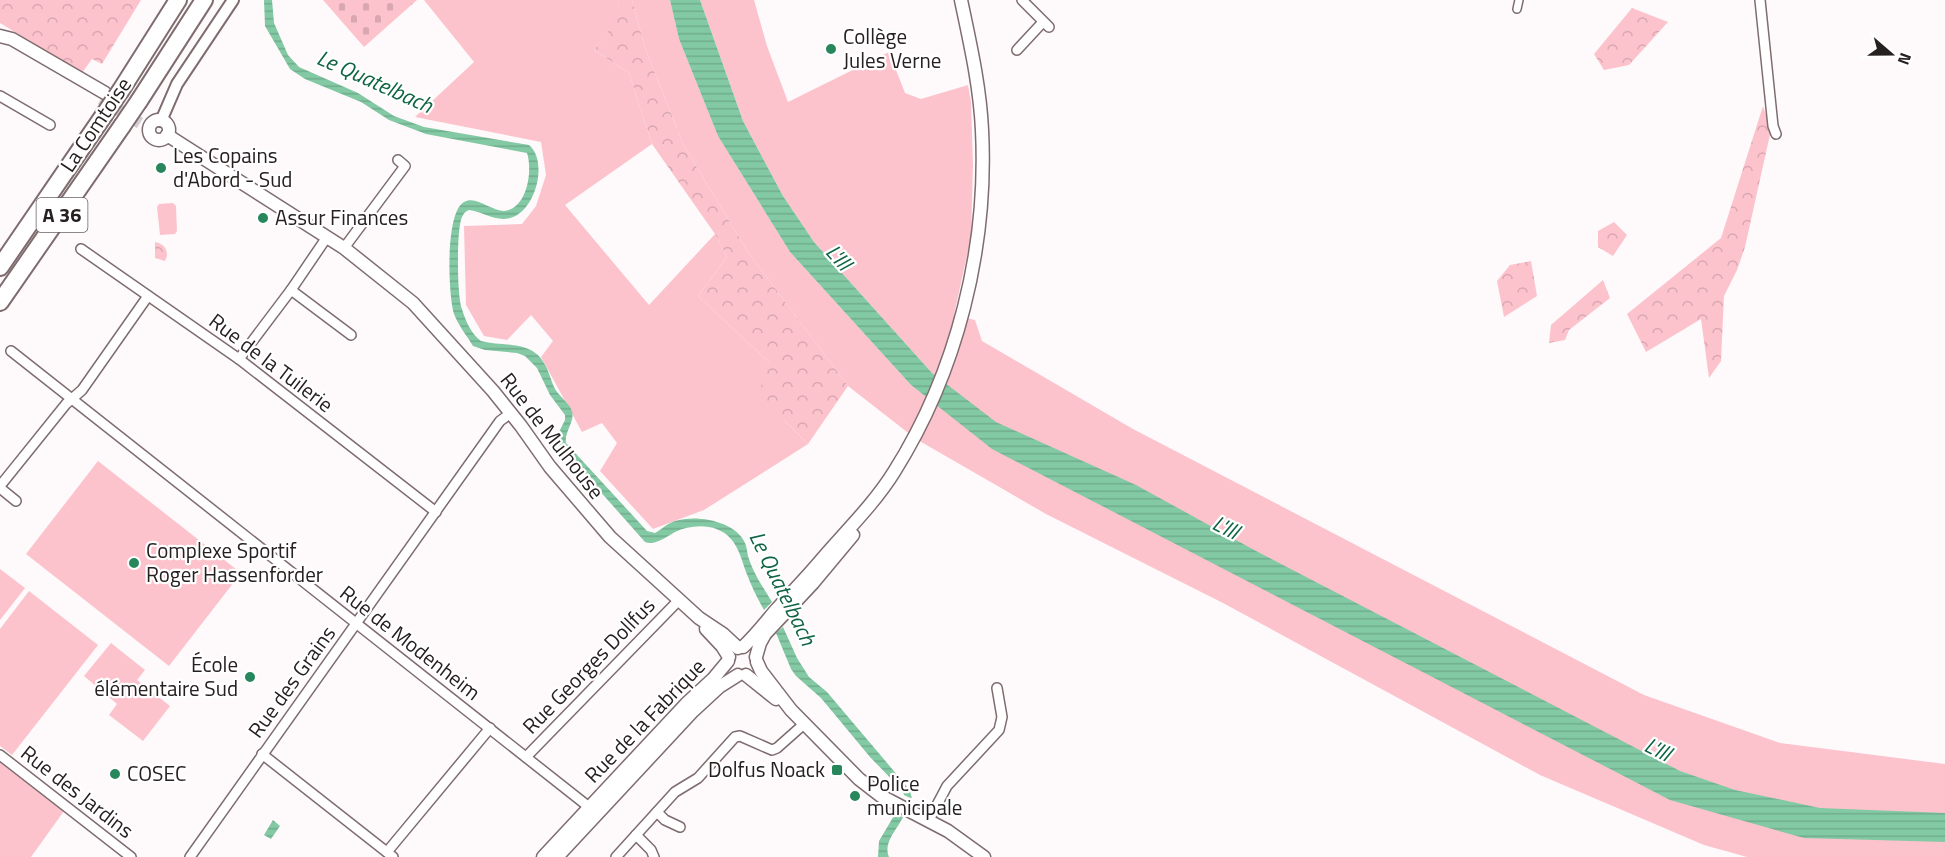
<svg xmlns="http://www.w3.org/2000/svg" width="1945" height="857" viewBox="0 0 1945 857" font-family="'Titillium Web',sans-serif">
<defs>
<pattern id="forest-crowns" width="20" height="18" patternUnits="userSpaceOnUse" patternTransform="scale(1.5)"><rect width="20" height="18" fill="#fcc3cd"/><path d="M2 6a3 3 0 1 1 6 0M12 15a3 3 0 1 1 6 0" fill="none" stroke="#d8a7b0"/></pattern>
<pattern id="cemetery-stones" width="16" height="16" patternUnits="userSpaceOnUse" patternTransform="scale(1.5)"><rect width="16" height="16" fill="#fcc3cd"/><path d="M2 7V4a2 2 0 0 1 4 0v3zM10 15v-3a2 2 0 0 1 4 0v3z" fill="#d8a7b0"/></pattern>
<pattern id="water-rules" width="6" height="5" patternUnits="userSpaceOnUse" patternTransform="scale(1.5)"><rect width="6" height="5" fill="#82c9a4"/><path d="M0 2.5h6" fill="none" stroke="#70ac8d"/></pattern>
</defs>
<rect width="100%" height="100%" fill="#fefafb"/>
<g fill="#fcc3cd">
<path d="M 424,0 L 618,0 L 620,17 L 594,50 L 629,73 L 652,144 L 565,205 L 649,305 L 715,234 L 727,257 L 698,296 L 770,363 L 785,421 L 808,444 L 704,510 L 653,529 L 600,471 L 617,443 L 602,423 L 582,432 L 541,357 L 553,341 L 531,315 L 507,340 L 484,336 L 466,305 L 464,226 L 522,224 L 536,206 L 546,175 L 541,142 L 415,117 L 474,62 Z"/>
<path d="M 632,0 L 670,0 L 679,39 L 718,136 L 790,252 L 911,385 L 934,403 L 944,382 L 932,373 L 814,242 L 783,196 L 743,121 L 700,0 L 754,0 L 767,46 L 788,102 L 889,52 L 905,93 L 921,99 L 968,85 L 971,102 L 973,165 L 971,237 L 954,315 L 975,320 L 982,341 L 1133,429 L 1644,695 L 1780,743 L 1945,764 L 1945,857 L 1747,857 L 1704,845 L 1540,775 L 1223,603 L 1046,514 L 916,439 L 848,386 L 748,252 L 684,146 L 645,48 Z"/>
<path d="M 173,203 L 176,206 L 177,231 L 175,234 L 160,235 L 157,207 L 159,204 Z"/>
<path d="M 98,461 L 241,573 L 169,666 L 26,554 Z"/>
<path d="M 0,569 L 25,588 L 0,620 Z"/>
<path d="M 29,591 L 98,645 L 12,755 L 0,746 L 0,629 Z"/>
<path d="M 111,643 L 145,670 L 137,680 L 170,706 L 143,741 L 109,715 L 117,704 L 84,676 Z"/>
<path d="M 0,761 L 64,811 L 31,857 L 0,857 Z"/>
</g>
<g fill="url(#forest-crowns)">
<path d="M 0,0 L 141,0 L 102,64 L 92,59 L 82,73 L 0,23 Z"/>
<path d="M 618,0 L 632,0 L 645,48 L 684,146 L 748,252 L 848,386 L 808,444 L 785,421 L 756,399 L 770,363 L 698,296 L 727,257 L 715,234 L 652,144 L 629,73 L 594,50 L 619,17 Z"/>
<path d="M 1632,8 L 1668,22 L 1629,65 L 1604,70 L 1594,54 Z"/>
<path d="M 1763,106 L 1771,130 L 1745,247 L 1737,270 L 1724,296 L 1721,361 L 1709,378 L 1701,319 L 1646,352 L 1627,314 L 1721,238 Z"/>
<path d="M 1614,222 L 1627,235 L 1613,256 L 1598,247 L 1598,231 Z"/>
<path d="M 155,242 C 163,244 167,247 167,256 L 165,261 L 155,258 Z"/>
<path d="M 1531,261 L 1537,296 L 1504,317 L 1497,281 L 1510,265 Z"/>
<path d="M 1603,280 L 1610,298 L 1569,330 L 1565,340 L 1549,343 L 1551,325 Z"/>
</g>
<path fill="url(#cemetery-stones)" d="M 323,0 L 417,0 L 364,47 Z"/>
<g fill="url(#water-rules)">
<path d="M 264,0 L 272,0 L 274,23 L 288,55 L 299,67 L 358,93 L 394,116 L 424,127 L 529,145 C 549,162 535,212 510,218 C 496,222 483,212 469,210 C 463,212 461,218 460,225 C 457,239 457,296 462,309 C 465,320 472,335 481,341 C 503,347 531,340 544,363 C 549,371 551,381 555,389 C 560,397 569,403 572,411 C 575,422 564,432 566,443 L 647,531 L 655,533 C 662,529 668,523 675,521 C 696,514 736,521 745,543 C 747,547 747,552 748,556 C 753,573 763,587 772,602 L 764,610 C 757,598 751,585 746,572 C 742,561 739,548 731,539 C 717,523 692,524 675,532 C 666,537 655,546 645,542 L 559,445 L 556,438 L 565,420 L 565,415 L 550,395 L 537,368 L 525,356 L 517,353 L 485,350 L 473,346 C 467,336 458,325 454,314 C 448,295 445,212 464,202 C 476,195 491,211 504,211 C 527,209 533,171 527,153 L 426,134 L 389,120 L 361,102 L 305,79 L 290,69 L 265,26 Z"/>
<path d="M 670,0 L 700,0 L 743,121 L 783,196 L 814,242 L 932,373 L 996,422 L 1136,485 L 1256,551 L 1680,771 L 1735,790 L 1820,808 L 1945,813 L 1945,842 L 1804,838 L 1670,800 L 992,449 L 911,385 L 790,252 L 718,136 L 679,39 Z"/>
<path d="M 783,627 L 797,658 L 809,677 L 827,692 L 904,783 L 910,791 L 912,799 L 904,795 L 903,791 L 870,757 L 821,698 L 796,676 L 791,669 L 776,633 Z"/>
<path d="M 895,814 L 903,817 C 897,830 883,842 889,857 L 878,857 L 879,841 Z"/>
<path d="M 273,820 L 280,826 L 271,839 L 264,835 Z"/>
</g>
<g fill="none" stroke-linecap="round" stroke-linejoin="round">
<path stroke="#d3cecf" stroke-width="12" stroke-dasharray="12 6" stroke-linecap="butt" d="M 101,99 L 140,123"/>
<defs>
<path id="pedestrian" d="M 1517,9 L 1519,0"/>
<g id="minor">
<path d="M 1022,0 L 1049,27"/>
<path d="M 1760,0 L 1773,126 L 1776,134"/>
<path d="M 1017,50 L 1043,22"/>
<path d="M 0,96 L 50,125"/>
<path d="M 344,248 L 405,166 L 398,160"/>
<path d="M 81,249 L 239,359 L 436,512"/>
<path d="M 291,290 L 351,335"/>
<path d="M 11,351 L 589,807"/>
<path d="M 239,359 L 291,290 L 327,237"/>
<path d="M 0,486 L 66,404 L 82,390 L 148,296"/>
<path d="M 0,488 L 16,501"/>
<path d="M 262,754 L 393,857"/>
<path d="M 0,755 L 131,857"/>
<path d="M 526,757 L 679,600"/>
<path d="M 657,812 L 665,820 L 680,827"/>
<path d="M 929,820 L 947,786 L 999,730 L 1002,717 L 997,688"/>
<path d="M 636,835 L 651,850 L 654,857"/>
<path d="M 387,852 L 490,728"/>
<path d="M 190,857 L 500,421 L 511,413"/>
<path d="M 616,857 L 675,792 L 698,778 L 735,737 L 740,736 L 772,750 L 777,748 L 804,724"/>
</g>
<path id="tertiary" d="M 161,121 L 177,84 L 233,0"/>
<g id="secondary">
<path d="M 0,36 L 12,39 L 105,93"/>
<circle cx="159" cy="130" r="10"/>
<path d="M 167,135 L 344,248 L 413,303 L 493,391 L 521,426 L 550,467 L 610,537 L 699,618 L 723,634 L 738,648"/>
<path d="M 706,629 L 722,646 L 729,657"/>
<path d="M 743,647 C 755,636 765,623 776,610 C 791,593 807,577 822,559 C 846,531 874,504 894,472 C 957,372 988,248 982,130 C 980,86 970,43 961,0"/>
<path d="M 756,657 L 760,643 L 765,634 L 813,583 L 853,535"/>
<path d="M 757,662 L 761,671 L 791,710 L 859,779 L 881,796 L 948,831 L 984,857"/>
<path d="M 746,675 L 776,699"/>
<path d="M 543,857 L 686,704 L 713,679 L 728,661"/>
<path d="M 557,857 L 693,711 L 719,687 L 738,675"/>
</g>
<g id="motorway">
<path d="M 121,90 L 178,0"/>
<path d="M 139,101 L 204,0"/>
<path d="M 0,267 L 104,115"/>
<path d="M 0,302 L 122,126"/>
</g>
</defs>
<use href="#pedestrian" stroke="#7e6c6f" stroke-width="10"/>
<use href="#minor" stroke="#7e6c6f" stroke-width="12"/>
<use href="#tertiary" stroke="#7e6c6f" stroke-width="14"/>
<use href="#secondary" stroke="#7e6c6f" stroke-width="15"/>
<use href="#motorway" stroke="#7e6c6f" stroke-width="20"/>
<use href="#pedestrian" stroke="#fff" stroke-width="7"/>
<use href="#minor" stroke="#fff" stroke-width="9"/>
<use href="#tertiary" stroke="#fff" stroke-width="10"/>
<use href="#secondary" stroke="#fff" stroke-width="12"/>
<use href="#motorway" stroke="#fff" stroke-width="16"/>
<defs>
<g id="motorway-bridge">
<path d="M 104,115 L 121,90"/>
<path d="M 122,126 L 139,101"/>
</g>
</defs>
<use href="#motorway-bridge" stroke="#7e6c6f" stroke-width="20" stroke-linecap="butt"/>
<use href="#motorway-bridge" stroke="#fff" stroke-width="16"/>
</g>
<g fill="#28865d" stroke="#fff" stroke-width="2">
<circle cx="831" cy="49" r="6"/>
<circle cx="161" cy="168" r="6"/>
<circle cx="263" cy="218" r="6"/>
<circle cx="134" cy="563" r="6"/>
<circle cx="250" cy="677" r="6"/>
<rect x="831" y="764" width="12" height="12" rx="3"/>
<circle cx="115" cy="774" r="6"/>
<circle cx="855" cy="796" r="6"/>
</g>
<g text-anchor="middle" stroke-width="4.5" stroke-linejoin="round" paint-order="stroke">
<rect fill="#fff" stroke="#686364" stroke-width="1.5" x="36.5" y="198" width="51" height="34" rx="4.5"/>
<g font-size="20" font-weight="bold" fill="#272021">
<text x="62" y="222">A 36</text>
</g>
<g font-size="21" fill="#272021" stroke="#fff" text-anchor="start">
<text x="843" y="44">Collège<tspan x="843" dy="24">Jules Verne</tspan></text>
<text x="173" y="163">Les Copains<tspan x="173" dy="24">d'Abord - Sud</tspan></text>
<text x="275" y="225">Assur Finances</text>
<text x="146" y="558">Complexe Sportif<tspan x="146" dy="24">Roger Hassenforder</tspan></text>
<text x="238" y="672" text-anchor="end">École<tspan x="238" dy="24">élémentaire Sud</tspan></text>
<text x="825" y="777" text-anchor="end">Dolfus Noack</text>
<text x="127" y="781">COSEC</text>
<text x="867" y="791">Police<tspan x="867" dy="24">municipale</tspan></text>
</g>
<g font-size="21" fill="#272021" stroke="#fff">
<text transform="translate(96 125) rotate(-56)" y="7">La Comtoise</text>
<text transform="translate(271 363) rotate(37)" y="7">Rue de la Tuilerie</text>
<text transform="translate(552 436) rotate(52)" y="7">Rue de Mulhouse</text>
<text transform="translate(410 643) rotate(38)" y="7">Rue de Modenheim</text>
<text transform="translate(589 666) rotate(-46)" y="7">Rue Georges Dollfus</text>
<text transform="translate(292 682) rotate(-54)" y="7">Rue des Grains</text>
<text transform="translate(645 721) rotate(-46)" y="7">Rue de la Fabrique</text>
<text transform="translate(77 792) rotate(38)" y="7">Rue des Jardins</text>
</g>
<g font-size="22" font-style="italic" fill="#0e6443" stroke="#fff">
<text transform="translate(375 81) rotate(24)" y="8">Le Quatelbach</text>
<text transform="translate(839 257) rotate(48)" y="8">L'Ill</text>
<text transform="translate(1226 527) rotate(27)" y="8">L'Ill</text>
<text transform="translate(783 588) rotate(64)" y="8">Le Quatelbach</text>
<text transform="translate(1658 749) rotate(27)" y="8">L'Ill</text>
</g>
</g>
<g transform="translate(1891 54) rotate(110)" stroke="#ffffff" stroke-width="4.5" paint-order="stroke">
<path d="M0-4.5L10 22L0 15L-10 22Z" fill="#272021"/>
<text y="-9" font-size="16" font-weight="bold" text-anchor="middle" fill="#272021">N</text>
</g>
</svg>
